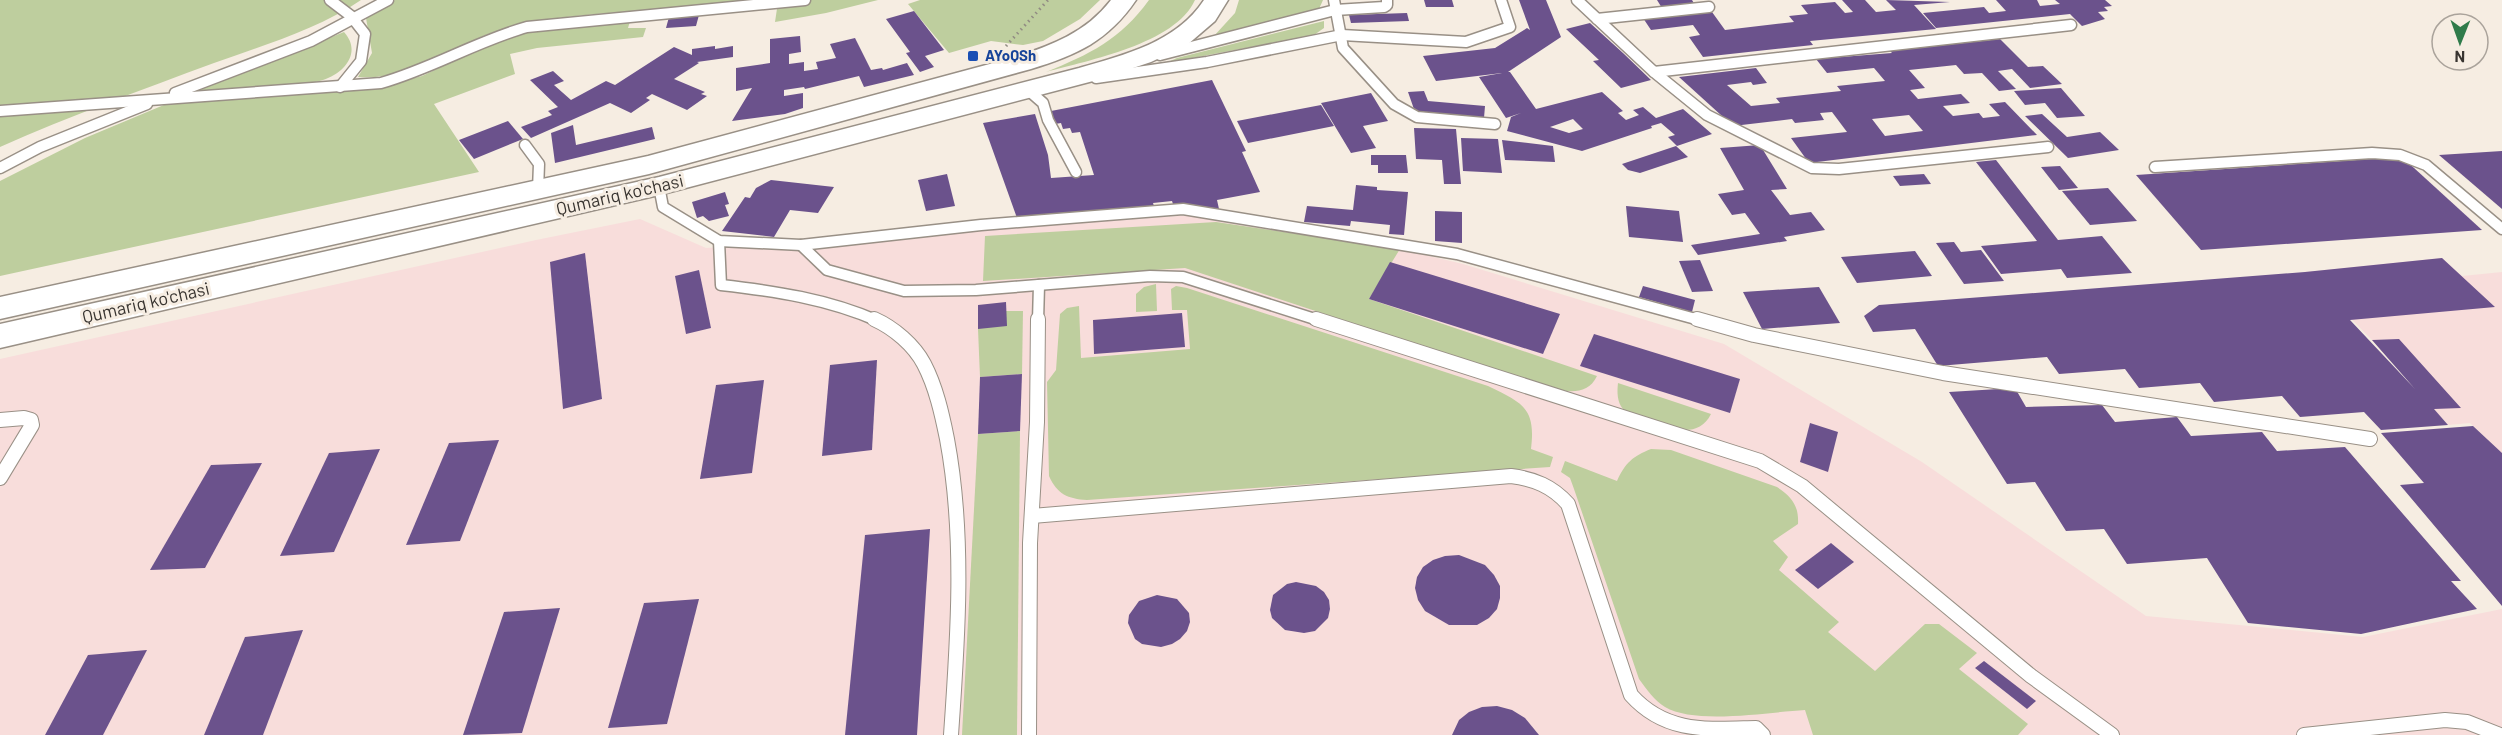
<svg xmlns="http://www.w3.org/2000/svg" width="2502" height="735" viewBox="0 0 2502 735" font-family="Barlow,sans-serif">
<rect width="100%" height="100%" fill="#f6ede2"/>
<g fill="#f8dddb">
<path d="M 1193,215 L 1400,249 L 1463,264 L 1724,344 L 1922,462 L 2146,616 L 2363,637 L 2502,609 L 2502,735 L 0,735 L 0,359 L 536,240 L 640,219 L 706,248 Z"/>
<path d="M 2442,258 L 2462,276 L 2502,272 L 2502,454 L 2470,423 L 2448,425 L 2372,340 L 2305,272 Z"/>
</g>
<g fill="#bece9e">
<path d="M 0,0 L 361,0 C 317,30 263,45 214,63 C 141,90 70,116 0,147 Z"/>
<path d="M 395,0 L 878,0 L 826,13 L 775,22 L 778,2 C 722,5 665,8 609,13 C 572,16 535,19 500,30 C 451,45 411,81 358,77 L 372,53 L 366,18 Z"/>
<path d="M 920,0 L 1100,0 L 1080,19 L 1043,41 L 1023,45 L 991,41 L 949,53 L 908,4 Z"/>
<path d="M 1149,0 L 1195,0 C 1175,44 1089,60 1046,72 C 1090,54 1120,40 1149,0 Z"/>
<path d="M 1239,0 L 1323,0 L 1319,9 L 1214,36 L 1235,13 Z"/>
<path d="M 631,18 L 628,28 L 646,28 L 643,37 L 537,48 L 510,54 L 515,74 L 434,104 L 479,172 L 0,276 L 0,181 L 85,138 L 171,102 L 376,88 L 422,76 L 511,34 Z"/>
<path d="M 1324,21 L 1324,28 L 1314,35 L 1166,63 L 1177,58 Z"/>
<path d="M 344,32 C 362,52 345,73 323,80 C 306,85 289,85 272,87 C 245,89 219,91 192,93 Z"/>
<path d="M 1216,222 L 1400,249 L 1369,299 L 1597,376 C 1588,395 1570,392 1552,389 L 1185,268 L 983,281 L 985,236 Z"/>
<path d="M 1156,284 L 1157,311 L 1136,312 L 1136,294 L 1144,287 Z"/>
<path d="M 1176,286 L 1187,288 L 1488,386 C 1523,403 1536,408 1531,449 L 1553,457 L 1550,467 L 1087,500 C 1068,499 1057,494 1049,476 L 1047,382 L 1056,370 L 1060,314 L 1067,308 L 1079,306 L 1081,358 L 1190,349 L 1187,310 L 1172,310 L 1171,289 Z"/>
<path d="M 1006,311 L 1023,311 L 1022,374 L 980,377 L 978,329 Z"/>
<path d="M 1618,383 L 1711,414 C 1698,440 1670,428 1649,421 C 1640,418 1630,416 1623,409 C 1617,402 1617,392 1618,383 Z"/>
<path d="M 1020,431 L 1017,735 L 962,735 L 978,434 Z"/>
<path d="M 1651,449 L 1671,450 L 1777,487 C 1792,497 1799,506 1798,524 L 1773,541 L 1788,557 L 1779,570 L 1839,622 L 1828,632 L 1875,671 L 1925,624 L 1939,624 L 1977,653 L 1959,669 L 2028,724 L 2018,735 L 1813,735 L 1805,710 C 1769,712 1695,725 1665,707 C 1654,700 1647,690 1639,679 L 1574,489 L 1570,478 L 1561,472 L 1565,461 L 1617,481 C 1625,463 1633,456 1651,449 Z"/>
</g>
<g fill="#6b528c" fill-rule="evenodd">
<path d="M 1424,0 L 1452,0 L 1454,7 L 1426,7 Z"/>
<path d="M 1519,0 L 1546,0 L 1561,37 L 1508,72 L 1510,72 L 1536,109 L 1602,92 L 1623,111 L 1618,113 L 1626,120 L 1639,115 L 1633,110 L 1643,107 L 1656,118 L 1683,109 L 1712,134 L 1677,146 L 1668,137 L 1675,135 L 1661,123 L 1651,126 L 1652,128 L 1582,151 L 1507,131 L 1511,117 L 1521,113 L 1506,118 L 1479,77 L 1502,73 L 1436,81 L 1423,56 L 1495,48 L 1527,28 L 1530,30 ZM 1573,119 L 1583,129 L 1569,133 L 1550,127 Z"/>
<path d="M 1657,0 L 1692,0 L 1695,5 L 1662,8 Z"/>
<path d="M 1842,0 L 1865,0 L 1876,12 L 1896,10 L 1886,0 L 1950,2 L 1914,5 L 1936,29 L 1810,41 L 1813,45 L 1703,57 L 1689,37 L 1700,35 L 1693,25 L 1651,30 L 1643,18 L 1712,12 L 1725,30 L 1794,22 L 1789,16 L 1808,14 L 1801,5 L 1835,2 L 1845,13 L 1853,12 Z"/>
<path d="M 1996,0 L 2037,0 L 2040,6 L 2060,4 L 2055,0 L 2105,0 L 2112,6 L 2104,7 L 2108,11 L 2098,12 L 2105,19 L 2082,26 L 2070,14 L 1936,28 L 1923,13 L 1984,7 L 1989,13 L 2006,11 Z"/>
<path d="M 914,11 L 944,50 L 925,56 L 934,67 L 920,72 L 906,53 L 910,52 L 886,19 Z"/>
<path d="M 1407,13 L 1409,21 L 1351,23 L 1349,15 Z"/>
<path d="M 699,15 L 696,26 L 666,28 L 669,17 Z"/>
<path d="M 1590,23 L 1623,53 L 1651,80 L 1621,88 L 1593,61 L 1599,60 L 1566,29 Z"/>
<path d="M 800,36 L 801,52 L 789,54 L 789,64 L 804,62 L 804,71 L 818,69 L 816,62 L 836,58 L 830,44 L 855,38 L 871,70 L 882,68 L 883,70 L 907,63 L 914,75 L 864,87 L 859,76 L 805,89 L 804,87 L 784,90 L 784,96 L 803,93 L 803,108 L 785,114 L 732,121 L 752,88 L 736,91 L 736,68 L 770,63 L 770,39 Z"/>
<path d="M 2000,39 L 2028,67 L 2043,66 L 2062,84 L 2030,88 L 2012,69 L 1998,71 L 2016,89 L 1999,91 L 1982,73 L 1964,74 L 1956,65 L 1909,70 L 1925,88 L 1910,90 L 1918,99 L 1961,94 L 1970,103 L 1943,106 L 1953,116 L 1979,113 L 1983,118 L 2000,116 L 1989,104 L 2005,102 L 2037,135 L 1809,163 L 1791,138 L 1847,132 L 1832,112 L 1820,113 L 1824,120 L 1795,123 L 1792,119 L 1733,126 L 1679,77 L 1756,68 L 1767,83 L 1753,85 L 1751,82 L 1727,85 L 1751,106 L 1780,103 L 1776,98 L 1841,91 L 1837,86 L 1885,81 L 1874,68 L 1827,73 L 1816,59 L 1892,53 L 1890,51 ZM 1909,115 L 1923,131 L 1885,136 L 1872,119 Z"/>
<path d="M 715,46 L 715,49 L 733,46 L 733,57 L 697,62 L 699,63 L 674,79 L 705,92 L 701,94 L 707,96 L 687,110 L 652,94 L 646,98 L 650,100 L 631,113 L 610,103 L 531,138 L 521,127 L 552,115 L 548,111 L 558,107 L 530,80 L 553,71 L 564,81 L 554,85 L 571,100 L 606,81 L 615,85 L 674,47 L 692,55 L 692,49 Z"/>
<path d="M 1212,80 L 1246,151 L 1242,152 L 1260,192 L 1217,200 L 1219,209 L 1173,204 L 1172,201 L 1153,203 L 1154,206 L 1017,218 L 983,123 L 1035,114 L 1048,155 L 1051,178 L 1094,175 L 1080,132 L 1072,133 L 1070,128 L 1063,129 L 1061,123 L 1055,124 L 1051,111 Z"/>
<path d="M 2061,88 L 2085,116 L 2057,118 L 2045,103 L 2025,105 L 2014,91 Z"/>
<path d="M 1424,91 L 1428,101 L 1485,106 L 1484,118 L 1415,112 L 1408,92 Z"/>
<path d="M 1371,93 L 1388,121 L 1363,126 L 1376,148 L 1351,153 L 1321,103 Z"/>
<path d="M 1321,105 L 1334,126 L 1248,143 L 1237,121 Z"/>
<path d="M 2042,114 L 2067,137 L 2100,132 L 2119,150 L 2068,158 L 2025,116 Z"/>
<path d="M 508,121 L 523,139 L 474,159 L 459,140 Z"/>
<path d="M 573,125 L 576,145 L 652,127 L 655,139 L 555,163 L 551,133 Z"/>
<path d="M 1414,128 L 1456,129 L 1461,184 L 1444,184 L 1442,160 L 1416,159 Z"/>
<path d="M 1461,138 L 1498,139 L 1502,173 L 1463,171 Z"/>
<path d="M 1502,140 L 1553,146 L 1555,162 L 1505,160 Z"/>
<path d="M 1760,145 L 1787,189 L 1771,190 L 1790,215 L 1811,212 L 1825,230 L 1784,237 L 1787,241 L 1698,255 L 1691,245 L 1760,234 L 1745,213 L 1732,215 L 1718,194 L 1744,190 L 1720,148 Z"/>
<path d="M 1676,146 L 1688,157 L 1640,173 L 1628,170 L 1622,164 Z"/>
<path d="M 2502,151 L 2502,209 L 2439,155 Z"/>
<path d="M 1371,155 L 1406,155 L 1408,173 L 1378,173 L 1378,165 L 1371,165 Z"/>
<path d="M 2402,157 L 2482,230 L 2201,250 L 2136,175 Z"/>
<path d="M 1996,160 L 2058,240 L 2102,236 L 2132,273 L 2067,278 L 2061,269 L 2001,274 L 1981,246 L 2037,241 L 1976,162 Z"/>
<path d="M 2060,166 L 2078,188 L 2059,190 L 2041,167 Z"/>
<path d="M 947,174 L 955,206 L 926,211 L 918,180 Z"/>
<path d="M 1924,174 L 1931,184 L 1900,186 L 1893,176 Z"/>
<path d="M 771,180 L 834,187 L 818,213 L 790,210 L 774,237 L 722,231 L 745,197 L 750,198 L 756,188 Z"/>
<path d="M 1356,185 L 1377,187 L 1377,190 L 1408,192 L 1404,235 L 1389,234 L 1390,225 L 1351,221 L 1350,226 L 1304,222 L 1307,206 L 1353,210 Z"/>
<path d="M 2108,188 L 2137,221 L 2090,225 L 2062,191 Z"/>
<path d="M 725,192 L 729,204 L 725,205 L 729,216 L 709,221 L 703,216 L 697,218 L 692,202 Z"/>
<path d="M 1626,206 L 1679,211 L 1683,242 L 1629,237 Z"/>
<path d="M 1435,211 L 1462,212 L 1462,243 L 1435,241 Z"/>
<path d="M 1954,242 L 1961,252 L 1981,250 L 2004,281 L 1964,284 L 1936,243 Z"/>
<path d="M 1915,251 L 1932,276 L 1857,283 L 1841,257 Z"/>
<path d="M 585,253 L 602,399 L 563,409 L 550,262 Z"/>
<path d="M 2442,258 L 2495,307 L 2350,320 L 2415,389 L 2372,340 L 2399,339 L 2461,408 L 2434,409 L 2448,425 L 2381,430 L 2364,412 L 2300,417 L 2282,396 L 2214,402 L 2200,383 L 2139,388 L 2125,369 L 2059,374 L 2047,357 L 1938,366 L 1915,329 L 1873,332 L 1864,316 L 1879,305 L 2305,272 Z"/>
<path d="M 1700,260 L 1713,291 L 1692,292 L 1679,261 Z"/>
<path d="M 1390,262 L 1560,314 L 1543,354 L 1369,299 Z"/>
<path d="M 699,270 L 711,328 L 686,334 L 675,276 Z"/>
<path d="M 1643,286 L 1695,300 L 1692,312 L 1639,297 Z"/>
<path d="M 1819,287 L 1840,323 L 1762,329 L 1743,292 Z"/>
<path d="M 1006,302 L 1007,326 L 978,329 L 978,305 Z"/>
<path d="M 1182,313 L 1185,347 L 1094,354 L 1093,320 Z"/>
<path d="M 1594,334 L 1740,379 L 1730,413 L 1580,366 Z"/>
<path d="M 877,360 L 872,450 L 822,456 L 830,365 Z"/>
<path d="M 1022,374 L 1020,431 L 978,434 L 980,377 Z"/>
<path d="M 764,380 L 752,473 L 700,479 L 716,385 Z"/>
<path d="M 2015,388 L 2026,407 L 2102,405 L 2115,422 L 2177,417 L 2191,436 L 2262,432 L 2277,451 L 2345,447 L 2461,581 L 2451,581 L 2477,609 L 2361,634 L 2248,623 L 2207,558 L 2127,564 L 2104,529 L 2066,531 L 2035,482 L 2007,484 L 1949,392 Z"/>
<path d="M 1810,423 L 1838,432 L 1828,472 L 1800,462 Z"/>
<path d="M 2473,426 L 2502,453 L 2502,606 L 2400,485 L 2424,483 L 2381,433 Z"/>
<path d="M 499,440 L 460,541 L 406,545 L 449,443 Z"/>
<path d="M 380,449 L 334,552 L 280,556 L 329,453 Z"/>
<path d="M 262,463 L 205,568 L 150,570 L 211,465 Z"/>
<path d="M 930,529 L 917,735 L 845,735 L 865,535 Z"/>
<path d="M 1831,543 L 1854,562 L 1818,589 L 1795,570 Z"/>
<path d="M 1459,555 L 1485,565 L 1494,575 L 1500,586 L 1500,598 L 1497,609 L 1489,618 L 1477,625 L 1449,625 L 1425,611 L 1418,600 L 1415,588 L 1417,577 L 1423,567 L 1433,560 L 1445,556 Z"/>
<path d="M 1296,582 L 1316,586 L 1324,592 L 1329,600 L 1330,609 L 1328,618 L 1315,631 L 1304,633 L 1285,630 L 1272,618 L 1270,610 L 1273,595 L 1287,584 Z"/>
<path d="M 1157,595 L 1177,599 L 1189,613 L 1190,622 L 1187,631 L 1180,639 L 1172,644 L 1161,647 L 1142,644 L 1135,639 L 1128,623 L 1129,615 L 1139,601 Z"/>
<path d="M 699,599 L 667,724 L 608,728 L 644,603 Z"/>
<path d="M 560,608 L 522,733 L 463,735 L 504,612 Z"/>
<path d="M 303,630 L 263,735 L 204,735 L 245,637 Z"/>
<path d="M 147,650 L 103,735 L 45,735 L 88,655 Z"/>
<path d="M 1984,661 L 2036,701 L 2027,709 L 1975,668 Z"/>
<path d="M 1497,706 L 1512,710 L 1525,718 L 1539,735 L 1452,735 L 1459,720 L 1469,712 L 1482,707 Z"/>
</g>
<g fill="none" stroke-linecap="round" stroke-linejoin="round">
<defs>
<g id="lane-far1">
<path d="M 330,0 L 351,16 L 365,34 L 361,61 L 340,87"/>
<path d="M 1334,0 L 1343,48 L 1394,104 L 1417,117 L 1495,124"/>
<path d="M 1577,0 L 1654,72 L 1707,115 L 1812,168 L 1839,169 L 2048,147"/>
<path d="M 1597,19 L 1709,7"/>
<path d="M 1160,55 L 1335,10 L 1384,7 L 1387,5 L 1387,0"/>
<path d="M 1654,72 L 2071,25"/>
<path d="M 1096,78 L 1207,62 L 1342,35 L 1466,42 L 1510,27 L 1501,0"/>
<path d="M 1027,89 L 1043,103 L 1048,120 L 1076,172"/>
<path d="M 175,93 L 311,41 L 388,0"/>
<path d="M 0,111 L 381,83 C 431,69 477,41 527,27 L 805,0"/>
<path d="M 525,145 L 539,164 L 538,190"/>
<path d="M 2155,167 L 2372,153 L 2400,155 L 2426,165 L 2502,229"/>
<path d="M 0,168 L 40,147 L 147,104"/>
<path d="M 659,186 L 663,207 L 719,241 L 801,245 L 981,225 L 1183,209 L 1457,254 L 1703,321"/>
<path d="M 719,241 L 721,285 C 775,291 828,299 878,321"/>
<path d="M 801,245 L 827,270 L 904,291 L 976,290 L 1150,276 L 1183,277 L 1321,321"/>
<path d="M 1038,321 L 1039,285"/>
</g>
<g id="lane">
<path d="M 874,319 C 894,328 914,345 924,364 C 936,387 942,414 947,439 C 965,535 958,637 951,735"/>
<path d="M 1316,319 L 1760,461 L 1802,486 L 2031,676 L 2112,735"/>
<path d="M 1697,319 L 1754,335 L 1943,373 L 2370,439"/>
<path d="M 0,420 L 24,418 L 31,420 L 32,425 L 0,478"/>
<path d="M 1032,516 L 1511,476 C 1534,479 1552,486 1568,504 L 1631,695 C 1666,734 1708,729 1756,728 L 1763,735"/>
<path d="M 1029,735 L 1030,543 L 1037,422 L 1038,319"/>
<path d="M 2304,735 L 2445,720 L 2467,722 L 2500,735"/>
</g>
<g id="primary">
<path d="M 1111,0 L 1136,0 C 1108,41 1077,55 1031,69 L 649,174 L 0,319 L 0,297 L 648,156 L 1012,58 C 1050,46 1086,33 1111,0 Z"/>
<path d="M 1204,0 L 1228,0 L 1215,21 L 1187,45 L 1151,62 L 1097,80 L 659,195 L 0,348 L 0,324 L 659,177 L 1079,68 C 1124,55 1177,42 1204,0 Z"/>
</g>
</defs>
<use href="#lane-far1" stroke="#999086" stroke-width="13"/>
<use href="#lane" stroke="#999086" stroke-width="16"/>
<use href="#primary" stroke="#999086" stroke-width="3"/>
<path stroke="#918b83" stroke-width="3" stroke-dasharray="1.5 4" stroke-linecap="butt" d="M 1006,46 L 1048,0"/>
<use href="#lane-far1" stroke="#fff" stroke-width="10"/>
<use href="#lane" stroke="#fff" stroke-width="14"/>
<use href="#primary" fill="#fff" fill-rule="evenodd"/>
</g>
<rect fill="#1a4fb4" stroke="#f6ede2" stroke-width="2" x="967" y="50" width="12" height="12" rx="3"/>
<g text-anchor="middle" stroke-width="6" stroke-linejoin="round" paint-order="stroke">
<g font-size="15" font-weight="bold" fill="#164399" stroke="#f6ede2" text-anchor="start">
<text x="985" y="61">AYoQSh</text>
</g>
<g font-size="18" fill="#383430" stroke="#f6ede2">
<text transform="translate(620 195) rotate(-13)" y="6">Qumariq ko'chasi</text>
<text transform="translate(146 303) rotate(-13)" y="6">Qumariq ko'chasi</text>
</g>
</g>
<g transform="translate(2460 42) rotate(181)"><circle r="28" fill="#f6ede2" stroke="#aaa39b" stroke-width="1.5"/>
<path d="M0-4.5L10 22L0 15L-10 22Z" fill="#2f7b4a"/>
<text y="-9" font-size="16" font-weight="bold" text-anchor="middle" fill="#383430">N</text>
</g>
</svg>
